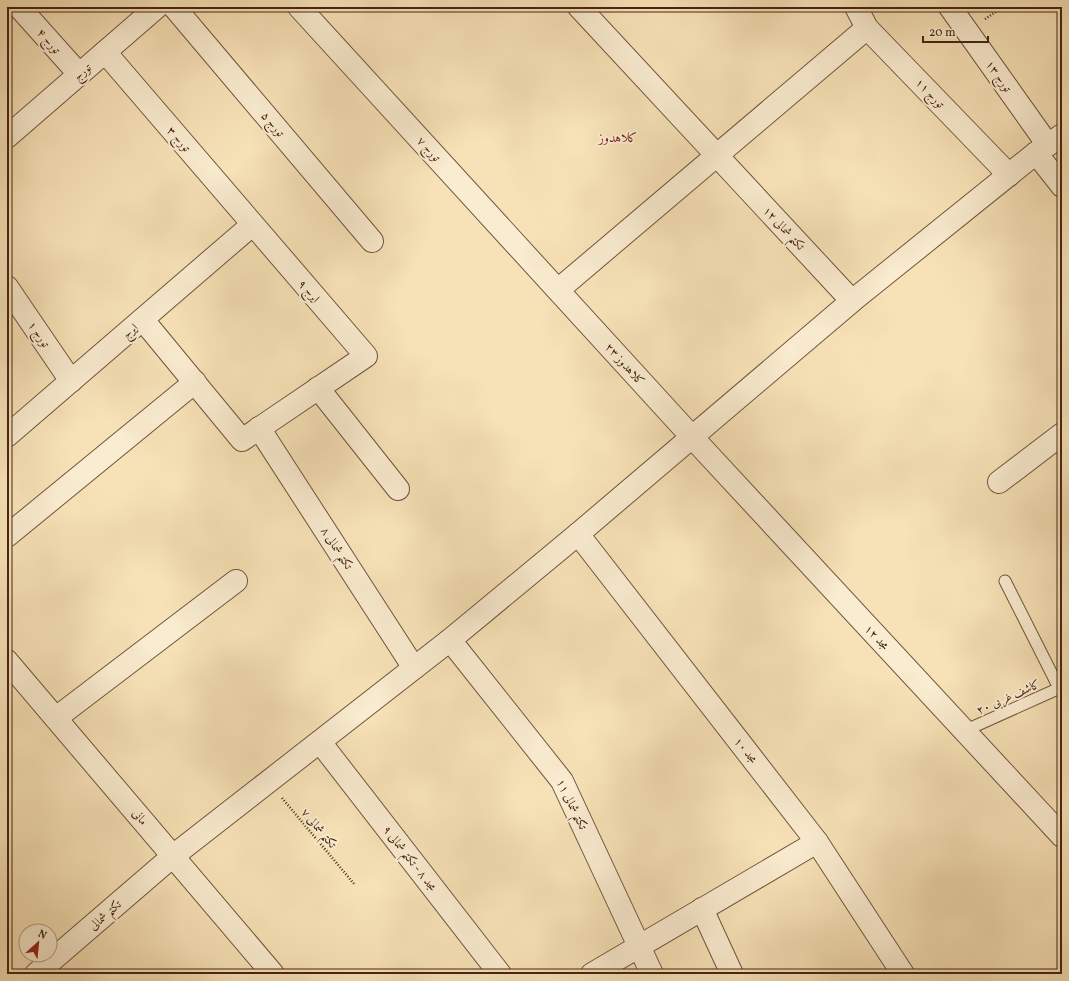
<svg xmlns="http://www.w3.org/2000/svg" width="1069" height="981" viewBox="0 0 1069 981" font-family="Vollkorn,Amiri,serif">
<rect width="100%" height="100%" fill="#f7e2b7"/>
<filter id="stains"><feTurbulence type="fractalNoise" baseFrequency=".005" numOctaves="4"/><feColorMatrix values="0 0 0 0 .2 0 0 0 0 .09 0 0 0 0 .02 0 0 0 .5 -.17"/></filter>
<radialGradient id="worn" r=".72"><stop offset=".6" stop-color="#630" stop-opacity="0"/><stop offset="1" stop-color="#630" stop-opacity=".3"/></radialGradient>
<g fill="none" stroke-linecap="round" stroke-linejoin="round">
<defs>
<g id="service">
<path d="M 1005,581 L 1059,688"/>
<path d="M 964,731 L 1062,687"/>
</g>
<g id="minor">
<path d="M 19,7 L 79,74"/>
<path d="M 174,7 L 372,241"/>
<path d="M 299,7 L 692,437 L 1062,836"/>
<path d="M 579,7 L 852,301"/>
<path d="M 856,7 L 867,28 L 1009,175"/>
<path d="M 950,7 L 1048,145"/>
<path d="M 105,52 L 366,356 L 242,440 L 143,320"/>
<path d="M 1036,153 L 1062,186"/>
<path d="M 7,287 L 71,381"/>
<path d="M 558,290 L 867,28"/>
<path d="M 318,388 L 398,489"/>
<path d="M 259,428 L 414,668"/>
<path d="M 7,436 L 252,225"/>
<path d="M 999,482 L 1062,434"/>
<path d="M 578,534 L 817,842 L 903,974"/>
<path d="M 7,536 L 195,382"/>
<path d="M 450,640 L 562,781 L 652,974"/>
<path d="M 56,718 L 236,581"/>
<path d="M 320,742 L 500,974"/>
<path d="M 173,856 L 450,640 L 578,534 L 852,301 L 1036,153 L 1062,135"/>
<path d="M 702,909 L 732,974"/>
<path d="M 592,974 L 817,842"/>
</g>
<g id="tertiary">
<path d="M 7,137 L 157,7"/>
<path d="M 7,661 L 273,974"/>
<path d="M 36,974 L 173,856"/>
</g>
</defs>
<use href="#service" stroke="#72543d" stroke-width="13"/>
<use href="#minor" stroke="#72543d" stroke-width="24"/>
<use href="#tertiary" stroke="#72543d" stroke-width="24"/>
<g stroke="#462414" stroke-width="2.5" stroke-dasharray="1 2" stroke-linecap="butt">
<path d="M 985,19 L 1003,7"/>
<path d="M 282,798 L 355,885"/>
</g>
<use href="#service" stroke="#faecd0" stroke-width="11"/>
<use href="#minor" stroke="#faecd0" stroke-width="22"/>
<use href="#tertiary" stroke="#faecd0" stroke-width="22"/>
</g>
<g text-anchor="middle" stroke-width="4" stroke-linejoin="round" paint-order="stroke">
<g font-size="12" fill="#462414" stroke="#faecd0">
<text transform="translate(49 41) rotate(49)" y="4">تورج ۴</text>
<text transform="translate(82 72) rotate(-41)" y="4">تورج</text>
<text transform="translate(999 76) rotate(55)" y="4">تورج ۱۳</text>
<text transform="translate(930 93) rotate(46)" y="4">تورج ۱۱</text>
<text transform="translate(273 124) rotate(50)" y="4">تورج ۵</text>
<text transform="translate(179 139) rotate(49)" y="4">تورج ۳</text>
<text transform="translate(429 149) rotate(48)" y="4">تورج ۷</text>
<text transform="translate(784 228) rotate(47)" y="4">تکتم شمالی ۱۲</text>
<text transform="translate(309 291) rotate(49)" y="4">ایرج ۹</text>
<text transform="translate(130 331) rotate(-41)" y="4">ایرج</text>
<text transform="translate(39 334) rotate(56)" y="4">تورج ۱</text>
<text transform="translate(625 364) rotate(48)" y="4">کلاهدوز ۲۳</text>
<text transform="translate(337 548) rotate(57)" y="4">تکتم شمالی ۸</text>
<text transform="translate(877 637) rotate(47)" y="4">مجد ۱۲</text>
<text transform="translate(1008 697) rotate(-24)" y="4">کاشف غربی ۲۰</text>
<text transform="translate(746 750) rotate(52)" y="4">مجد ۱۰</text>
<text transform="translate(572 804) rotate(64)" y="4">تکتم شمالی ۱۱</text>
<text transform="translate(140 817) rotate(50)" y="4">مانی</text>
<text transform="translate(319 828) rotate(50)" y="4">تکتم شمالی ۷</text>
<text transform="translate(410 858) rotate(52)" y="4">مجد ۸ - تکتم شمالی ۹</text>
<text transform="translate(105 915) rotate(-41)" y="4">تکتم شمالی</text>
</g>
<g font-size="13" fill="#7a1f14" stroke="#faecd0">
<text x="618" y="142">کلاهدوز</text>
</g>
</g>
<rect width="1069" height="981" fill="none" stroke="#f7e2b7" stroke-width="24"/>
<rect x="8" y="8" width="1053" height="965" fill="none" stroke="#462414" stroke-width="2"/>
<rect x="12" y="12" width="1045" height="957" fill="none" stroke="#462414"/>
<g transform="translate(38 943) rotate(27)"><circle r="19" fill="#faecd0" stroke="#b29c85"/>
<path d="M0-3L7 15L0 10L-7 15Z" fill="#8f2418"/>
<text y="-6" font-size="11" font-weight="bold" text-anchor="middle" fill="#462414">N</text>
</g>
<path d="M923 36v6h65v-6" fill="none" stroke="#462414" stroke-width="2"/>
<text x="929" y="36" font-size="12" fill="#462414" stroke="#faecd0" stroke-width="3" paint-order="stroke">20 m</text>
<rect width="100%" height="100%" filter="url(#stains)"/>
<rect width="100%" height="100%" fill="url(#worn)"/>
</svg>
